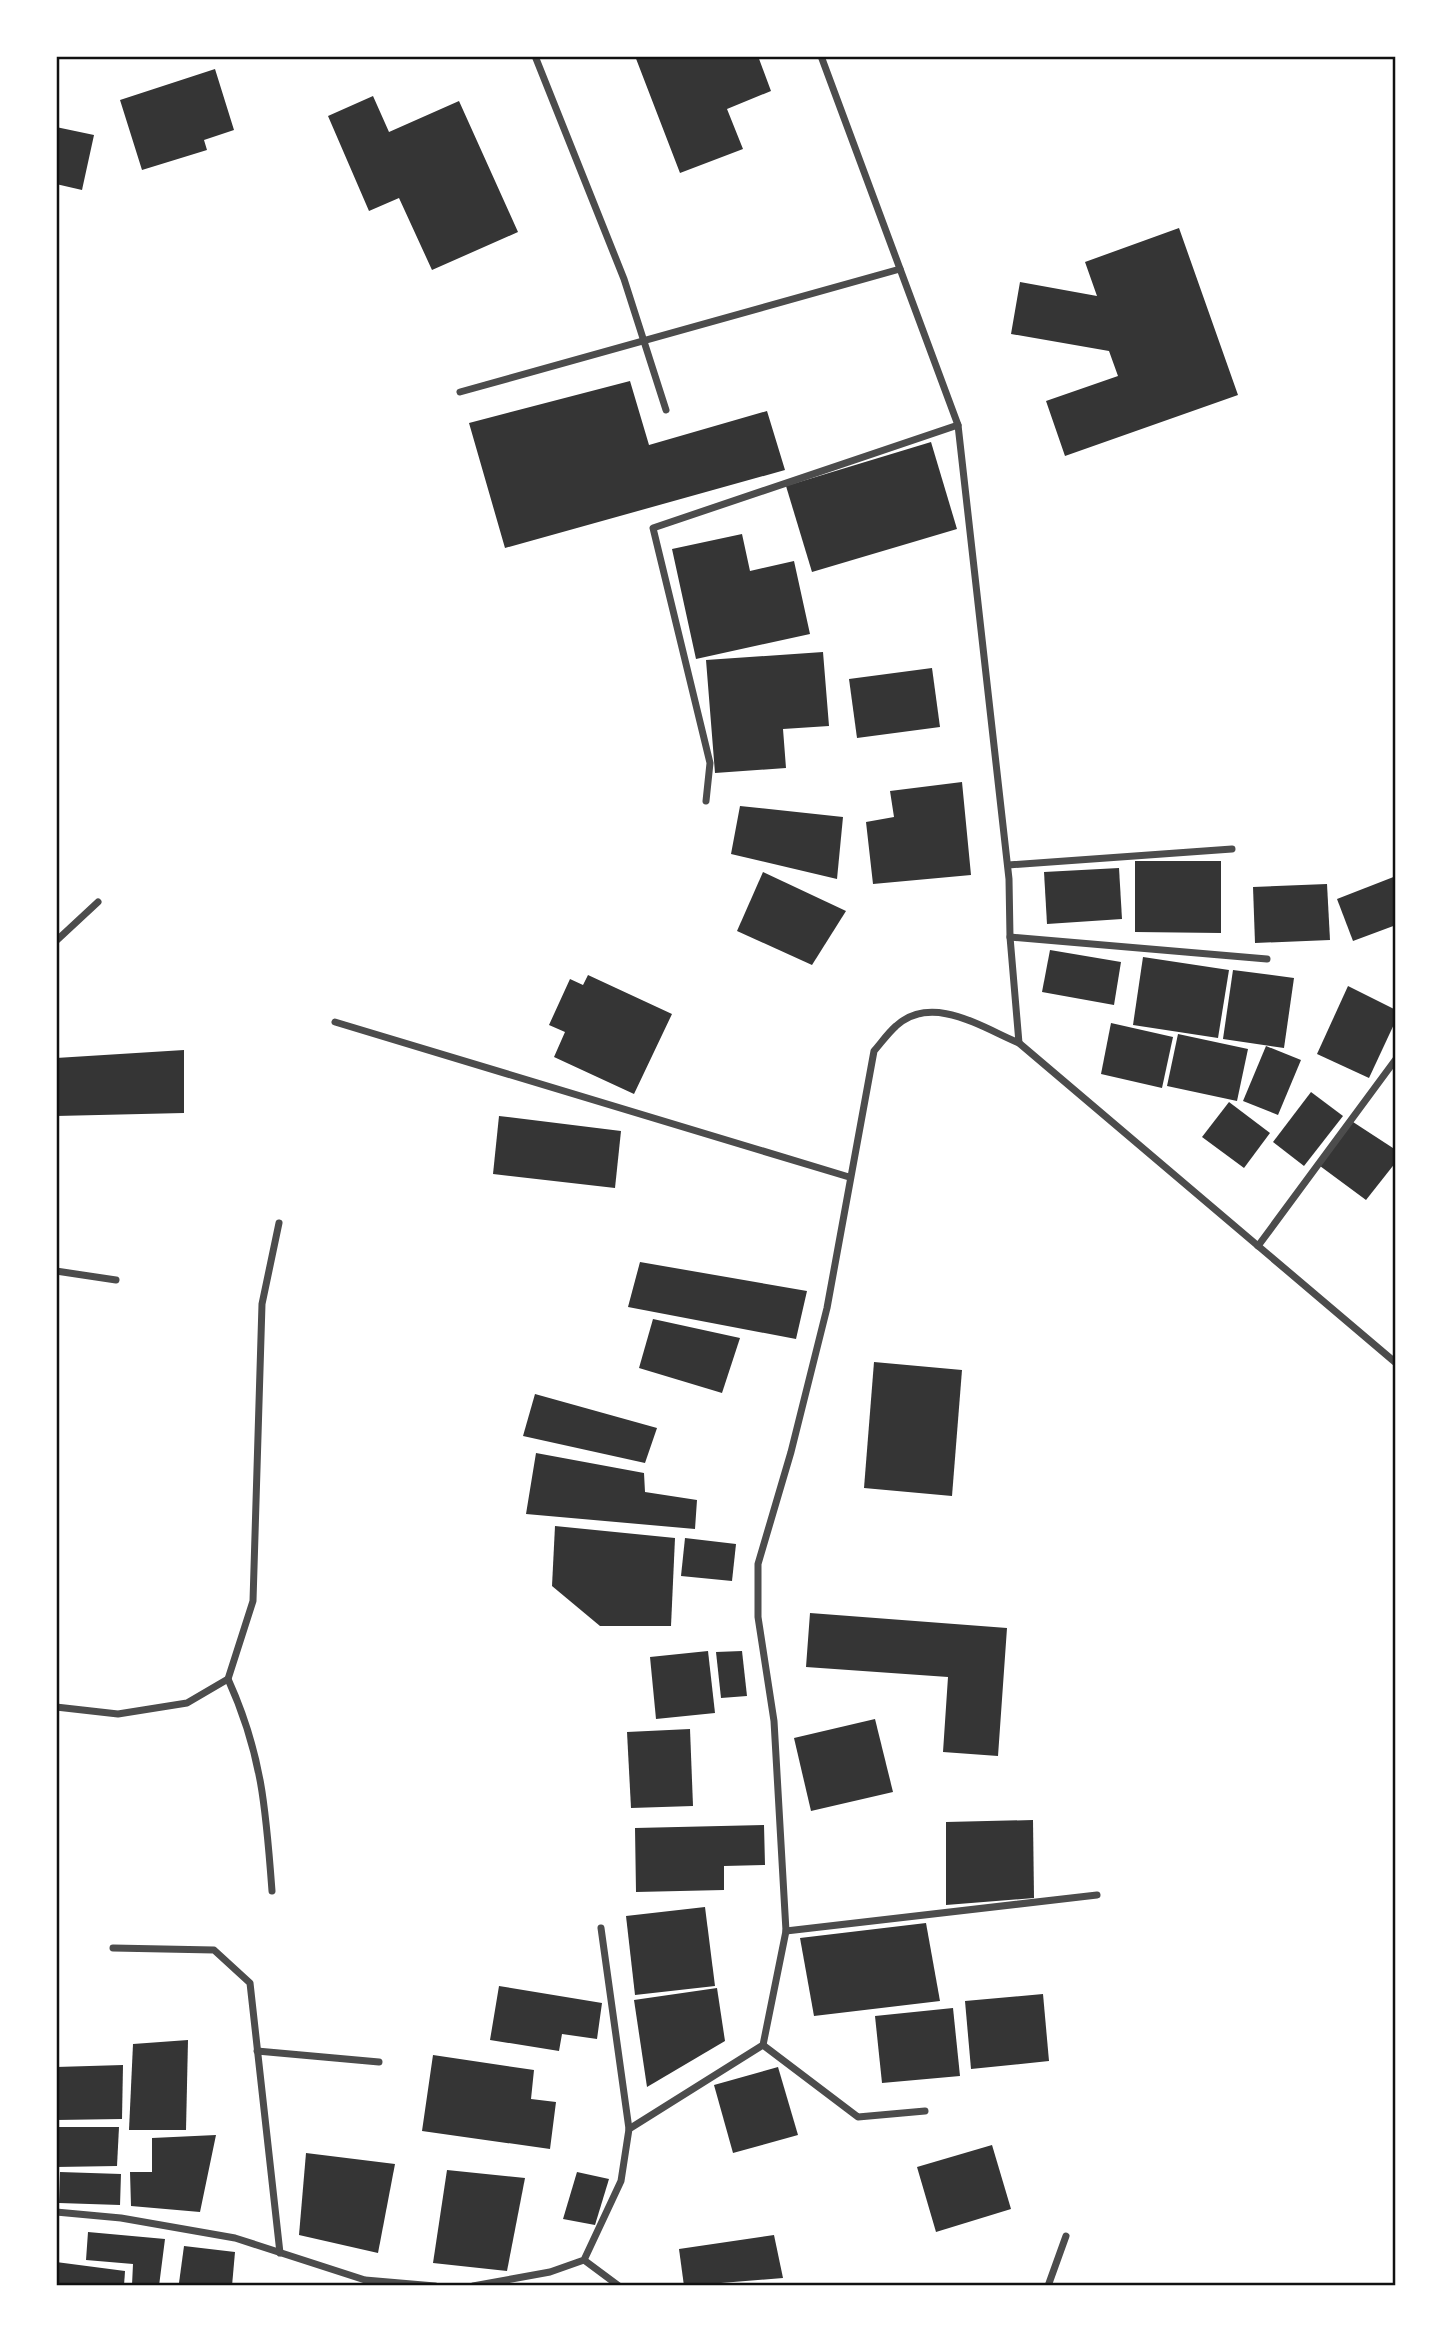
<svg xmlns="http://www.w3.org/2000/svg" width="1452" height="2342" viewBox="0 0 1452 2342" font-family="Mulish,sans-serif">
<rect width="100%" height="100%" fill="#fff"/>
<g fill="#353535">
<path d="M 635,56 L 758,56 L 771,91 L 727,109 L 743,149 L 680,173 Z"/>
<path d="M 215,69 L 234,130 L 204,140 L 207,150 L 142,170 L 120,100 Z"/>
<path d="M 373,96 L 389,132 L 459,101 L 518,232 L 432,270 L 399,198 L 369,211 L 328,116 Z"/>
<path d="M 56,127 L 94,135 L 82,190 L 56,184 Z"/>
<path d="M 1179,228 L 1238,395 L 1065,456 L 1046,401 L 1118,376 L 1109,351 L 1011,334 L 1020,282 L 1097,296 L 1085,262 Z"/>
<path d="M 630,381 L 649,445 L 767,411 L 785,470 L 505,548 L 469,423 Z"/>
<path d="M 931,442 L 957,529 L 812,572 L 786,486 Z"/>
<path d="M 742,534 L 750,571 L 794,561 L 810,634 L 696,659 L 672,549 Z"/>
<path d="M 823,652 L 829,726 L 783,729 L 786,768 L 715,773 L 706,660 Z"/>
<path d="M 932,668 L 940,727 L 857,738 L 849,679 Z"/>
<path d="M 962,782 L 971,875 L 873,884 L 866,822 L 894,817 L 890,791 Z"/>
<path d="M 740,806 L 843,817 L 837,879 L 731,854 Z"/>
<path d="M 1135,861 L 1221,861 L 1221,933 L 1135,932 Z"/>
<path d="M 1119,868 L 1122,919 L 1047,924 L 1044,872 Z"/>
<path d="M 763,872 L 846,911 L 812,965 L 737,931 Z"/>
<path d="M 1396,876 L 1396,925 L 1353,941 L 1337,899 Z"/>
<path d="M 1327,884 L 1330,940 L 1255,943 L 1253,887 Z"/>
<path d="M 1050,950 L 1121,962 L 1114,1005 L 1042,992 Z"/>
<path d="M 1143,957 L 1229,970 L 1218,1038 L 1133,1025 Z"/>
<path d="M 1233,970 L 1294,978 L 1284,1048 L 1223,1039 Z"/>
<path d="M 588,975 L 672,1014 L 634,1094 L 554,1057 L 565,1032 L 549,1025 L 570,979 L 583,985 Z"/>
<path d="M 1348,986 L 1396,1010 L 1396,1020 L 1369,1078 L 1317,1054 Z"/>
<path d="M 1111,1023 L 1173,1037 L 1162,1088 L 1101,1074 Z"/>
<path d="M 1178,1034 L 1248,1049 L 1237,1101 L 1167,1086 Z"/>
<path d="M 1266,1046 L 1301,1060 L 1278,1115 L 1243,1101 Z"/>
<path d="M 184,1050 L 184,1113 L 56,1116 L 56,1058 Z"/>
<path d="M 1311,1092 L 1343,1116 L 1304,1166 L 1273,1142 Z"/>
<path d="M 1229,1102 L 1270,1133 L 1244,1168 L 1202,1137 Z"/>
<path d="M 499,1116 L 621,1131 L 615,1188 L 493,1174 Z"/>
<path d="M 1353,1122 L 1396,1150 L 1396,1162 L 1366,1200 L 1320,1166 Z"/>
<path d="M 640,1262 L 807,1291 L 796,1339 L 628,1307 Z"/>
<path d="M 653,1319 L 740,1338 L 722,1393 L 639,1368 Z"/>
<path d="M 874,1362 L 962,1370 L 952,1496 L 864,1488 Z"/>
<path d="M 535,1394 L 657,1428 L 645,1463 L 523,1436 Z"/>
<path d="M 536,1453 L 644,1473 L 645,1492 L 697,1500 L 695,1529 L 526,1514 Z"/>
<path d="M 555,1526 L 675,1538 L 671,1626 L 600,1626 L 552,1586 Z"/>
<path d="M 685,1538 L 736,1544 L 732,1581 L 681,1576 Z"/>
<path d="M 810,1613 L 1007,1628 L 998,1756 L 943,1752 L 948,1677 L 806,1667 Z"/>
<path d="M 708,1651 L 715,1713 L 656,1719 L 650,1657 Z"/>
<path d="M 742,1651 L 747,1696 L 721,1698 L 716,1652 Z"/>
<path d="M 875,1719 L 893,1792 L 811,1811 L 794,1738 Z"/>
<path d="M 690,1729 L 693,1806 L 631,1808 L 627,1732 Z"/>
<path d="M 1033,1820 L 1034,1898 L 946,1905 L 946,1822 Z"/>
<path d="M 764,1825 L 765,1865 L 724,1866 L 724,1890 L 636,1892 L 635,1828 Z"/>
<path d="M 705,1907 L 715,1986 L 635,1995 L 626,1916 Z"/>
<path d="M 926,1923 L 940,2001 L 814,2016 L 800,1938 Z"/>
<path d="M 499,1986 L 602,2003 L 597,2039 L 562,2034 L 559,2051 L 490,2040 Z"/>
<path d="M 717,1988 L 725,2041 L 647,2087 L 634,2000 Z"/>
<path d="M 1043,1994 L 1049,2061 L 971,2069 L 965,2001 Z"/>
<path d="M 953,2008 L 960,2076 L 882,2083 L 875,2016 Z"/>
<path d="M 188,2040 L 186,2130 L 129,2130 L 133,2044 Z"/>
<path d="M 433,2055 L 534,2070 L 531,2099 L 556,2102 L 550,2149 L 422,2131 Z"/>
<path d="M 123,2065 L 122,2119 L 56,2120 L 56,2067 Z"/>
<path d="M 778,2067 L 798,2135 L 733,2153 L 714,2085 Z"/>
<path d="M 58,2127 L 119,2127 L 117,2166 L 56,2167 Z"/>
<path d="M 216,2135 L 200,2212 L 131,2206 L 130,2172 L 152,2172 L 152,2138 Z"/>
<path d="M 992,2145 L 1011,2209 L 936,2232 L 917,2167 Z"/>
<path d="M 306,2153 L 395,2164 L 378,2253 L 299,2235 Z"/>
<path d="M 447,2170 L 525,2178 L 507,2271 L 433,2263 Z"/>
<path d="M 60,2172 L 121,2174 L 120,2205 L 59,2203 Z"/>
<path d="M 577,2172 L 609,2179 L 595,2225 L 563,2219 Z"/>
<path d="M 88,2232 L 165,2239 L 159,2286 L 132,2285 L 133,2264 L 86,2260 Z"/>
<path d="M 774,2235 L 783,2278 L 684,2286 L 679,2249 Z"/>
<path d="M 184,2246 L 235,2252 L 232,2286 L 179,2283 Z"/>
<path d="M 56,2262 L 125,2271 L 124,2286 L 56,2286 Z"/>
</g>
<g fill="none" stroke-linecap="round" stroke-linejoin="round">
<g stroke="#4c4c4c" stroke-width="7">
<path d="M 535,56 L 624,279 L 666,410"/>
<path d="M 821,56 L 958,425 L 1009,879 L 1010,937 L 1019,1043"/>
<path d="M 460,392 L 900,269"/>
<path d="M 706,801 L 710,763 L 653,528 L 958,425"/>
<path d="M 1008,865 L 1232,849"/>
<path d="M 1010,937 L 1267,959"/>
<path d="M 56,941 L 98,902"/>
<path d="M 335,1022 L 849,1177"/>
<path d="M 1258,1246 L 1396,1059"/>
<path d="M 56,1271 L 116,1280"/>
<path d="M 228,1679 C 262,1754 266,1810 272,1891"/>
<path d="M 56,1707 L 118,1714 L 187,1703 L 228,1679 L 253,1601 L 262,1304 L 279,1223"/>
<path d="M 601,1928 L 629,2129"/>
<path d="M 786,1931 L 1097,1895"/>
<path d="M 113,1948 L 214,1950 L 250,1983 L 280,2253"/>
<path d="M 763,2045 L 858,2117 L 925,2111"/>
<path d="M 257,2051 L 379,2062"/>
<path d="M 56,2212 L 121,2218 L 235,2238 L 365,2280 L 435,2286"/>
<path d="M 584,2260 L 619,2286"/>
<path d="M 473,2286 L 550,2272 L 584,2260 L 621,2181 L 629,2129 L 763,2045 L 786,1931 L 774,1721 L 758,1617 L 758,1564 L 791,1452 L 827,1308 L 874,1051 C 881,1043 888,1033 896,1026 C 932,993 983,1028 1019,1043 L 1396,1363"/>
<path d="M 1048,2286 L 1066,2236"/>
</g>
</g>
<rect width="1452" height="2342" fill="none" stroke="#ffffff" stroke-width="116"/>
<rect x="58" y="58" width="1336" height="2226" fill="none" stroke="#111" stroke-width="2.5"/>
</svg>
